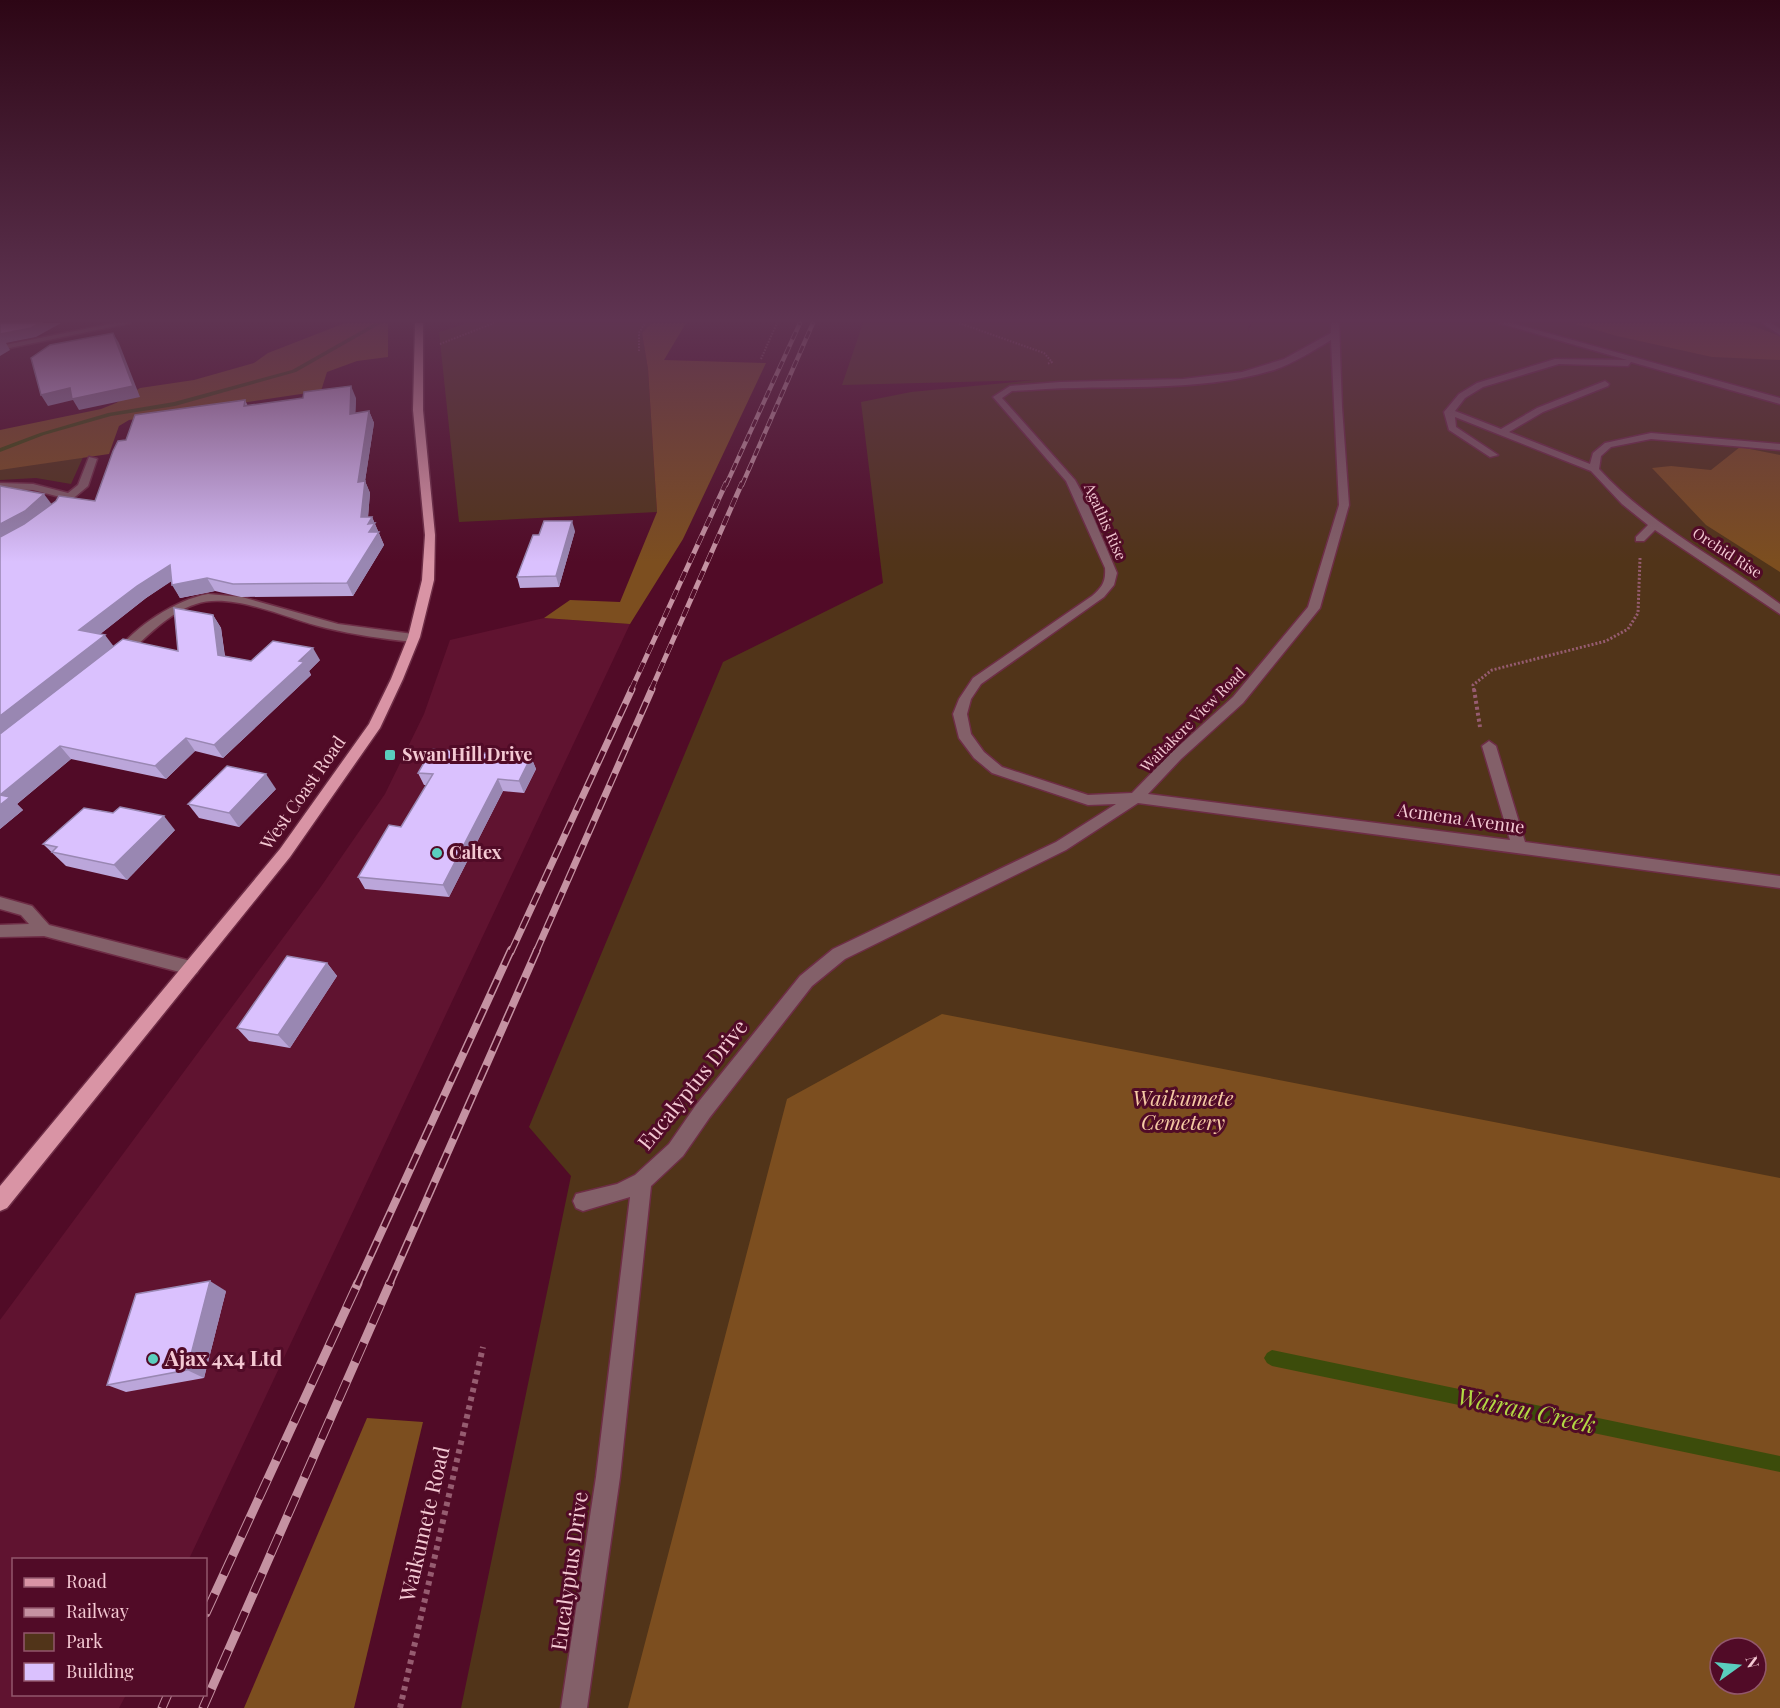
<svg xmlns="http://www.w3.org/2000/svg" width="1780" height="1708" viewBox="0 0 1780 1708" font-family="'Playfair Display',serif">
<rect width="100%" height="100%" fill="#510b27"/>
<path fill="#601330" d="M 544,618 L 630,624 L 189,1559 L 14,1560 L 14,1694 L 126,1695 L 119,1708 L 0,1708 L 0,1320 L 320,888 L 385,794 L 424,714 L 450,640 Z"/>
<g fill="#513419" fill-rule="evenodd">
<path d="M 468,323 L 651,323 L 642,333 L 648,369 L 657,512 L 459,522 L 439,332 Z"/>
<path d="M 863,323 L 1249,323 L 1248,331 L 1252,323 L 1780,323 L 1780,1708 L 461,1708 L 571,1176 L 529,1127 L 723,662 L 883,583 L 861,402 L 911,392 L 1035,380 L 842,385 ZM 1720,1648 L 1756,1648 L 1756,1684 L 1720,1684 Z"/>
<path d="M 84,455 L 71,484 L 36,478 L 0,480 L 0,467 Z"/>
</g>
<g fill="#7c4e1f" fill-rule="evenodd">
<path d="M 345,323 L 388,323 L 388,357 L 357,361 L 327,372 L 321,391 L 129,420 L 119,426 L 109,454 L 0,470 L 0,430 L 101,409 L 116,403 L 140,388 L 194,380 L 254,363 L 268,353 Z"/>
<path d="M 651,323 L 686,323 L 664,360 L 766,363 L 683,539 L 630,624 L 544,618 L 570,600 L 620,602 L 657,512 L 648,369 L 642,333 Z"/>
<path d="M 1572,323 L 1745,323 L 1780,336 L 1780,360 L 1712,357 L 1617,336 Z"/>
<path d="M 1740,447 L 1780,455 L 1780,572 L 1706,525 L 1652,468 L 1671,466 L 1711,470 Z"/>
<path d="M 942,1014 L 1780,1178 L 1780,1708 L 628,1708 L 787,1099 ZM 1720,1648 L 1756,1648 L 1756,1684 L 1720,1684 Z"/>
<path d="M 367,1418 L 423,1422 L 354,1708 L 244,1708 Z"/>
</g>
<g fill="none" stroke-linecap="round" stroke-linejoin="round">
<g fill="#3c4c0b" fill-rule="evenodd">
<path d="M 375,323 L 382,323 L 296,372 L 175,406 L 111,416 L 44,435 L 0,452 L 0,448 L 40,433 L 108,413 L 174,402 L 292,370 Z"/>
<path d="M 1272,1350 L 1780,1456 L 1780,1472 L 1272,1366 L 1267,1363 L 1264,1358 L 1267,1353 Z"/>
</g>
<defs>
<g id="minor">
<path d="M 115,323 L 130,323 L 0,350 L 0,346 Z"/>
<path d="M 1331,323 L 1339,323 L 1342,407 L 1349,505 L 1320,608 L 1243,703 L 1181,759 L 1148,794 L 1510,840 L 1482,746 L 1489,741 L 1496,746 L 1525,842 L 1780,876 L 1780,888 L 1138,803 L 1066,850 L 845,959 L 812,986 L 710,1117 L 683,1156 L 651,1186 L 620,1477 L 587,1708 L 561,1708 L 596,1477 L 630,1197 L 583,1211 L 576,1208 L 573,1201 L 576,1194 L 617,1184 L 635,1175 L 669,1144 L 696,1105 L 800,976 L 833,949 L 1056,842 L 1116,804 L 1088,805 L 992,773 L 974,758 L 959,738 L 953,714 L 959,699 L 973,678 L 1092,596 C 1102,587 1106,582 1105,568 L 1066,481 L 993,397 L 1010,386 L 1060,382 L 1183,379 L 1242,372 L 1284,359 L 1331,333 ZM 1331,340 L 1339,505 L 1308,607 L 1233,697 L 1171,753 L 1132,793 L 1088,795 L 1002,767 L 984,752 L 971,734 L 967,714 L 971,699 L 981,684 L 1104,597 L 1114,585 L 1117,573 L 1086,500 L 1075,480 L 1002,398 L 1012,391 L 1031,390 C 1111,384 1196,394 1274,370 C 1294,363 1313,351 1331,340 Z"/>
<path d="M 1499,323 L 1511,323 L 1780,398 L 1780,404 L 1631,362 L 1628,366 L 1559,364 L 1483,387 L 1465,398 L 1455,411 L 1501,429 L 1537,408 L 1605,381 L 1609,384 L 1608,386 L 1543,412 L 1509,432 L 1590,464 L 1593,453 L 1605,443 L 1651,433 L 1780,444 L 1780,450 L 1651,439 L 1611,447 L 1601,456 L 1599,469 C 1650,525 1720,559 1780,604 L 1780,614 L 1655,530 L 1644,541 L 1636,541 L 1636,537 L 1648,525 L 1622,504 L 1591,471 L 1455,417 L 1456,427 L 1498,455 L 1490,457 L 1449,430 L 1444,412 L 1459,394 L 1477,383 L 1555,359 L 1627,360 Z"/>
<path d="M 1762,323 L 1771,323 L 1780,329 L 1780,335 Z"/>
<path d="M 89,457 L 97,459 L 88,486 L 70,501 L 60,514 L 51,512 L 59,504 L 60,497 L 33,490 L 0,489 L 0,483 L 33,484 L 68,493 L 78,485 Z"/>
<path d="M 208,594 L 242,597 L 338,624 L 413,634 L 419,638 L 413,642 C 384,639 355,635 326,628 C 290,620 232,591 196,604 C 168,613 147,637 125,656 L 117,656 L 115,653 C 136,626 175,600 208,594 Z"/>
<path d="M 0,897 L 32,906 L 49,925 L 191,961 L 197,963 L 199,968 L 197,973 L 191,975 L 44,936 L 0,937 L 0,925 L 29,924 L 21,915 L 0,909 Z"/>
</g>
<path id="major" d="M 415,323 L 423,323 L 423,410 L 435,535 L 434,580 L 420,637 L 403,679 L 380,728 L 290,857 L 7,1208 L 0,1211 L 0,1186 L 280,849 L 369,724 L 391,679 L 408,637 L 422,580 L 425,535 L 413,410 Z"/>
</defs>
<use href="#minor" stroke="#6e2d46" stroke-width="3"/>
<use href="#major" stroke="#6e2d46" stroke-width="3"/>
<g stroke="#965c70" stroke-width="2" stroke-dasharray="1.5 1.5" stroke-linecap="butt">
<path d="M 959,323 L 1044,353 L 1052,362 L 1047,364"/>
<path d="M 440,344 L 494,323"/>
<path d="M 639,351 L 639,333 L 645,323"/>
<path d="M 761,359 L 777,323"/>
</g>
<path stroke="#965c70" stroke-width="3" stroke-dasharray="2 2" stroke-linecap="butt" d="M 1474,690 L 1473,685 L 1492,670 L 1606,641 L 1628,629 L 1638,613 L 1640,558"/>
<path stroke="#965c70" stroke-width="4" stroke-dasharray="3 3" stroke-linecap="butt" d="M 1474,689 L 1480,727"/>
<path stroke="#965c70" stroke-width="6" stroke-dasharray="4.5 4.5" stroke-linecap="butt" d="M 400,1708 L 483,1347"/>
<use href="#minor" fill="#836069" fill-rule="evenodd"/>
<use href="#major" fill="#d994a5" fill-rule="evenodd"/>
<defs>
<g id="rail-far4">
<path d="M 726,485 L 800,323"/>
<path d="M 742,485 L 813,323"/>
</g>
<g id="rail-far3">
<path d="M 631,690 L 726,483"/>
<path d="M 651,690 L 742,483"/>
</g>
<g id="rail-far2">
<path d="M 511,952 L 632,689"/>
<path d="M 536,952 L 652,689"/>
</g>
<g id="rail-far1">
<path d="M 357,1285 L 511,950"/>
<path d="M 389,1285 L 537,950"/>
</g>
<g id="rail">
<path d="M 206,1613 L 358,1283"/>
<path d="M 162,1708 L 168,1694"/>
<path d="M 203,1708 L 390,1283"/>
</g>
</defs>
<use href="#rail-far4" stroke="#c592a2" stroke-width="4.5"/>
<use href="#rail-far3" stroke="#c592a2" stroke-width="5"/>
<use href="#rail-far2" stroke="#c592a2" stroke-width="7"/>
<use href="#rail-far1" stroke="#c592a2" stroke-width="8"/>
<use href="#rail" stroke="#c592a2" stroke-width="9"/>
<use href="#rail-far4" stroke="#510b27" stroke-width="3" stroke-dasharray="8" stroke-linecap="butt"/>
<use href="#rail-far3" stroke="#510b27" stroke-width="4" stroke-dasharray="10" stroke-linecap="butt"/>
<use href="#rail-far2" stroke="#510b27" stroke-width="4.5" stroke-dasharray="13" stroke-linecap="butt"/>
<use href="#rail-far1" stroke="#510b27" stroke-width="5" stroke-dasharray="16" stroke-linecap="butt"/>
<use href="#rail" stroke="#510b27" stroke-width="7" stroke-dasharray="21" stroke-linecap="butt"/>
</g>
<g fill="#bba6da">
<path d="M 356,398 L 355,413 L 369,411 L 374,423 L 365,481 L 370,493 L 368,517 L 372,517 L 384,545 L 353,596 L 241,597 L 215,591 L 180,598 L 171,581 L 146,598 L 100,634 L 113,646 L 178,651 L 213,615 L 221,628 L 225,656 L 251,661 L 320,660 L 309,671 L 311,675 L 223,758 L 195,751 L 166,779 L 71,759 L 17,804 L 23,810 L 0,829 L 52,504 L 95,501 L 126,440 L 245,400 L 248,406 Z"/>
<path d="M 575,531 L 559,587 L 520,588 L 517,577 L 539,535 Z"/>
<path d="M 531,757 L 536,769 L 524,793 L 503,791 L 449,897 L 365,889 L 358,877 L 401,827 L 427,785 L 424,785 L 418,773 Z"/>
<path d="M 276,789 L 239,827 L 199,818 L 188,804 Z"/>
<path d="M 175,830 L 127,880 L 66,866 L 43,844 Z"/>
<path d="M 327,963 L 337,976 L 290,1048 L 249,1041 L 237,1028 Z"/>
<path d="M 226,1291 L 204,1378 L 126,1392 L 107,1385 Z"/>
</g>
<g fill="#9987b2">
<path d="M 40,323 L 61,323 L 36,337 L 6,343 L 10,350 L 0,356 L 0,334 Z"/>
<path d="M 113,333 L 119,343 L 140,397 L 79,410 L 73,400 L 48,406 L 41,395 Z"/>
<path d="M 351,386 L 356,398 L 355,426 L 350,414 Z"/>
<path d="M 369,411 L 374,423 L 365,481 L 370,493 L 367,529 L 361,517 L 358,482 Z"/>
<path d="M 44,494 L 53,506 L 0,542 L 0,524 Z"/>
<path d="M 372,517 L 384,545 L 353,596 L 347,583 L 369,532 L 368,524 Z"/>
<path d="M 572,521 L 575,531 L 559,587 L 556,576 Z"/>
<path d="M 170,565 L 178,577 L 146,598 L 89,643 L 79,630 L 137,586 Z"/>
<path d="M 207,578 L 215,591 L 180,598 L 172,585 Z"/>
<path d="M 213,615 L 221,628 L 226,667 L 218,655 Z"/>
<path d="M 105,635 L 115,648 L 0,738 L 0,716 Z"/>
<path d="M 313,648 L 320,660 L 309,671 L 311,675 L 223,758 L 214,745 Z"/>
<path d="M 186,738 L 195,751 L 166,779 L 155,766 Z"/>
<path d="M 60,746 L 71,759 L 17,804 L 23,810 L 0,829 L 0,795 Z"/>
<path d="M 531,757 L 536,769 L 524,793 L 519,781 Z"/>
<path d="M 266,774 L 276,789 L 239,827 L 229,813 Z"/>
<path d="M 498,779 L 503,791 L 449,897 L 443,885 Z"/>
<path d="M 164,816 L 175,830 L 127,880 L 114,865 Z"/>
<path d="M 327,963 L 337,976 L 290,1048 L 278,1035 Z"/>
<path d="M 210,1281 L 226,1291 L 204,1378 L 187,1370 Z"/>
</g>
<g fill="#dac1fe" stroke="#9987b2" stroke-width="1.5">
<path d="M 0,323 L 40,323 L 31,328 L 0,334 Z"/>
<path d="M 113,333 L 133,386 L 72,399 L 70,388 L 41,395 L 31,358 L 50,345 Z"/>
<path d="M 351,386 L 350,414 L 369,411 L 358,482 L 365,481 L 361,517 L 372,517 L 368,524 L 375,523 L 369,532 L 379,532 L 347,583 L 233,584 L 207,578 L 172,585 L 170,565 L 137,586 L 79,630 L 105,635 L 0,716 L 0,537 L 24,524 L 56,501 L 59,496 L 95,501 L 113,451 L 118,441 L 126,440 L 135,415 L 245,400 L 244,406 L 303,398 L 304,392 Z"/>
<path d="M 0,486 L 44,494 L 25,511 L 0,524 Z"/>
<path d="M 544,521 L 572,521 L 556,576 L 517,577 L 533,535 L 539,535 Z"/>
<path d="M 174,608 L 213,615 L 218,655 L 251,661 L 273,641 L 313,648 L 299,661 L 304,662 L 214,745 L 186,738 L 155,766 L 60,746 L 0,795 L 0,734 L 123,639 L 178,651 Z"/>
<path d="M 432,749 L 531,757 L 519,781 L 498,779 L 443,885 L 358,877 L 389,825 L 401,827 L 433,774 L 418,773 Z"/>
<path d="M 227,766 L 266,774 L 229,813 L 188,804 Z"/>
<path d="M 0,795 L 10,797 L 0,805 Z"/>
<path d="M 120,807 L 164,816 L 114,865 L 52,852 L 57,847 L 43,844 L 84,808 L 113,813 Z"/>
<path d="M 287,956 L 327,963 L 278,1035 L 237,1028 Z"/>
<path d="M 210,1281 L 187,1370 L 107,1385 L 136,1294 Z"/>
</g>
<linearGradient id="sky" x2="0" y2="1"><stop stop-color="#2d0615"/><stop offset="0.57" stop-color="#5f3452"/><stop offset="1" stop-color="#5f3452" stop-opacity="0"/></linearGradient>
<rect width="1780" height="562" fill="url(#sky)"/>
<g fill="#5acebe" stroke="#510b27" stroke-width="2">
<rect x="384" y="749" width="12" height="12" rx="3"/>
<circle cx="437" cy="853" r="6"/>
<circle cx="153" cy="1359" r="6"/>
</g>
<g text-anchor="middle" stroke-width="6" stroke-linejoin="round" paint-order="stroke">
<g font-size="15" fill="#f4c9d3" stroke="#510b27">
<text transform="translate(1105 522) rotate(66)" y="5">Agathis Rise</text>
<text transform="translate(1727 553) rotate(33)" y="5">Orchid Rise</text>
<text transform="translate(1193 720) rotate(-45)" y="5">Waitakere View Road</text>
</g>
<g font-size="18" font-weight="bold" fill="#f4c9d3" stroke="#510b27" text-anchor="start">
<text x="402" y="761">Swan Hill Drive</text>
<text x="449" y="859">Caltex</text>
</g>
<g font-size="18" fill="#f4c9d3" stroke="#510b27">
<text transform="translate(303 793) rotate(-55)" y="6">West Coast Road</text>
<text transform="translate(1461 819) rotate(8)" y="6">Acmena Avenue</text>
</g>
<g font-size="21" fill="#f4c9d3" stroke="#510b27">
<text transform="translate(693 1085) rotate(-51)" y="7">Eucalyptus Drive</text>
<text transform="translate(425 1524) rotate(-77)" y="7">Waikumete Road</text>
<text transform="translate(570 1571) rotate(-82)" y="7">Eucalyptus Drive</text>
</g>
<g font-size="21" font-style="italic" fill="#f5caa4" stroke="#510b27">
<text x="1183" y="1106">Waikumete<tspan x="1183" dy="24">Cemetery</tspan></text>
</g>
<g font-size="21" font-weight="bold" fill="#f4c9d3" stroke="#510b27" text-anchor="start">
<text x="165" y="1366">Ajax 4x4 Ltd</text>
</g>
<g font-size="24" font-style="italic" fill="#b2d844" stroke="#510b27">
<text transform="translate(1526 1411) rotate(12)" y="8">Wairau Creek</text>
</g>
</g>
<rect x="12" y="1558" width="195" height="138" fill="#510b27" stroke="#92576c" stroke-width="1.5"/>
<rect x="24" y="1578" width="30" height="9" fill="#d994a5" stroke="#92576c" stroke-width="1.5"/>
<text x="66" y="1588" font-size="18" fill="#f4c9d3">Road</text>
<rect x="24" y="1608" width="30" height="9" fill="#c592a2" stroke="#92576c" stroke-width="1.5"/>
<text x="66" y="1618" font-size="18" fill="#f4c9d3">Railway</text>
<rect x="24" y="1633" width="30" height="18" fill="#513419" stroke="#92576c" stroke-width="1.5"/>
<text x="66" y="1648" font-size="18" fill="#f4c9d3">Park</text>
<rect x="24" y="1663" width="30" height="18" fill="#dac1fe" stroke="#92576c" stroke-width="1.5"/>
<text x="66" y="1678" font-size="18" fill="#f4c9d3">Building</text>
<g transform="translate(1738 1666) rotate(75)"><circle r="28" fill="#510b27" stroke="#92576c" stroke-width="1.5"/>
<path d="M0-4.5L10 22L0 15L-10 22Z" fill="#5acebe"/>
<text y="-9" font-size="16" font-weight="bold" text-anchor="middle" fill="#f4c9d3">N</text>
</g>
</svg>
